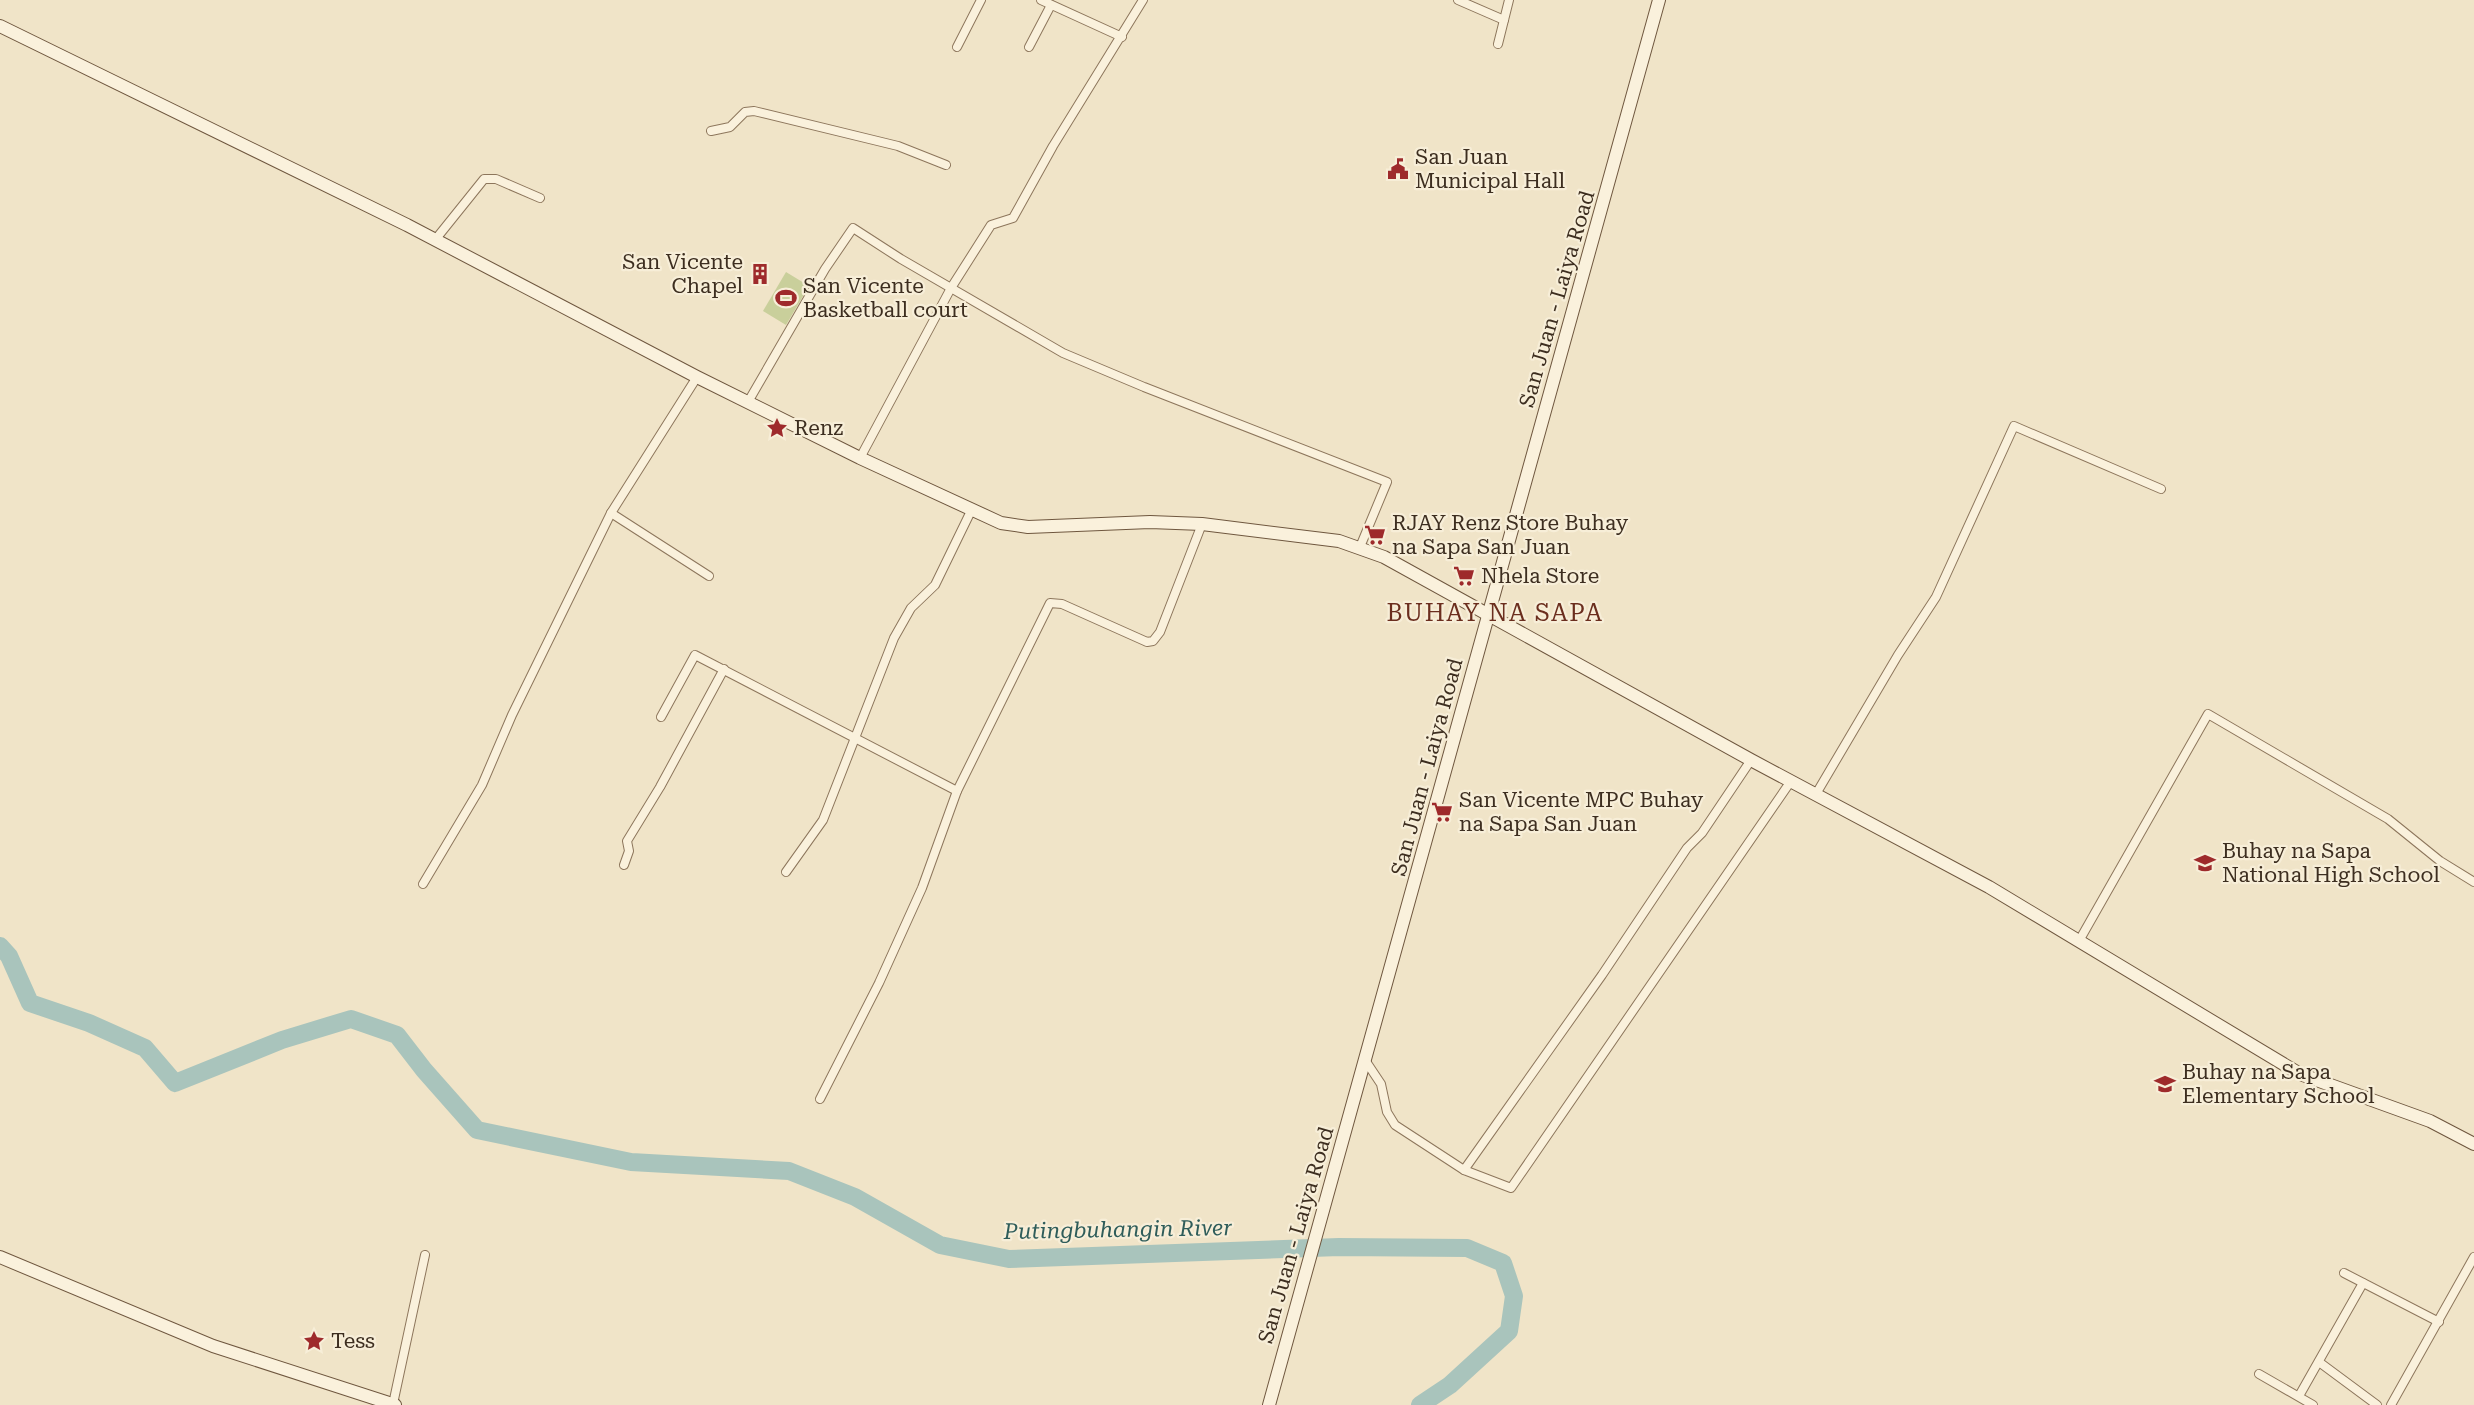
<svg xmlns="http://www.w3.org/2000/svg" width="2474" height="1405" viewBox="0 0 2474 1405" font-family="'Roboto Serif',serif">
<rect width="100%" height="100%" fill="#f0e4c8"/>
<path fill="#c9cf9b" d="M 786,272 L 809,286 L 786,325 L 763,311 Z"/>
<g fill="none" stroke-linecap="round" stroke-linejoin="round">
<path stroke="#a9c4bc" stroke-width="18" d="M 0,946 L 9,956 L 30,1003 L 89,1023 L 145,1048 L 175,1083 L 282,1040 L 351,1019 L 397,1035 L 424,1070 L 477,1130 L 631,1162 L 789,1171 L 855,1197 L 940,1245 L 1009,1259 L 1339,1247 L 1467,1248 L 1503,1263 L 1514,1296 L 1509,1331 L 1450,1385 L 1420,1405"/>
<defs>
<g id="street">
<path d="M 1041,0 L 1122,37"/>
<path d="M 1458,0 L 1504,20"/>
<path d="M 1498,44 L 1509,0"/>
<path d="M 957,47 L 981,0"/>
<path d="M 1029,47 L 1051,5"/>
<path d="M 711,131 L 730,127 L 745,112 L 754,111 L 898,146 L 946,165"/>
<path d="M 435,240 L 484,179 L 496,179 L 540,198"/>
<path d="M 748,402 L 825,269 L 853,228 L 901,259 L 1063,353 L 1144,387 L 1387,482 L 1360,547"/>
<path d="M 860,458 L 951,288 L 991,225 L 1013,218 L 1053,146 L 1143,0"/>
<path d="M 611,513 L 709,576"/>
<path d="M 661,717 L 695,655 L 957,791"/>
<path d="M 1816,794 L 1898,655 L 1936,597 L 2014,426 L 2161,489"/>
<path d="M 624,865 L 629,851 L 627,841 L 660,787 L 724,669"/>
<path d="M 786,872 L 823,820 L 894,638 L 911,608 L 935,585 L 971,511"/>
<path d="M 423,884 L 482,785 L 512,715 L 611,513 L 697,377"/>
<path d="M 2079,941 L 2208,714 L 2388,819 L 2440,861 L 2474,882"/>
<path d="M 1365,1060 L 1381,1084 L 1387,1112 L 1395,1125 L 1464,1170 L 1511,1188 L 1791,781"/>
<path d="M 820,1099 L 879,983 L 922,888 L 957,791 L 1050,603 L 1062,604 L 1147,642 L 1153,641 L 1160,632 L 1202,524"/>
<path d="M 1464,1170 L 1602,975 L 1687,848 L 1702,833 L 1751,760"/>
<path d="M 2344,1273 L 2439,1322"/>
<path d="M 2319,1362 L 2377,1405"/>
<path d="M 2259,1374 L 2313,1405"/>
<path d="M 2299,1396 L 2363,1283"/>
<path d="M 393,1404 L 425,1255"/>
<path d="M 2391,1405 L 2474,1257"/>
</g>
<g id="secondary">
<path d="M 0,26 L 407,225 L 697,377 L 860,458 L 1001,523 L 1028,527 L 1150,522 L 1202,524 L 1339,541 L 1384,557 L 1751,760 L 1989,887 L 2300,1074 L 2430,1121 L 2474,1144"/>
<path d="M 0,1257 L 213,1346 L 395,1405"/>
<path d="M 1269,1405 L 1659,0"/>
</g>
</defs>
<use href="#street" stroke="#8d765c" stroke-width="10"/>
<use href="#secondary" stroke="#6f573f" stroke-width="14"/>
<use href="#street" stroke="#faf1dc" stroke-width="8"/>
<use href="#secondary" stroke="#faf1dc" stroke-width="12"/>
</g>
<defs>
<symbol id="civic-bare" viewBox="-9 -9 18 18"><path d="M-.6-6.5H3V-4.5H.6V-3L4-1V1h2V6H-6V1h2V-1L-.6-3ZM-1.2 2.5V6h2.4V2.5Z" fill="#9e2a2b" stroke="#f7eed8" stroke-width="2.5" paint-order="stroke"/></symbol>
<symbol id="building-bare" viewBox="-9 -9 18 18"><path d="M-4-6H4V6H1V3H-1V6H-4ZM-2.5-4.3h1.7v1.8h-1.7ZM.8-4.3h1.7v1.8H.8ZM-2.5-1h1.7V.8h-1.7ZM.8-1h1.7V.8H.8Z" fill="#9e2a2b" stroke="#f7eed8" stroke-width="2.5" paint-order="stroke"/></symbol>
<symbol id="stadium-bare" viewBox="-9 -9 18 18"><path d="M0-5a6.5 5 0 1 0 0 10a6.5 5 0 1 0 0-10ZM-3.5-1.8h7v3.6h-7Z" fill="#9e2a2b" stroke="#f7eed8" stroke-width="2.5" paint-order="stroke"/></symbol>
<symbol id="sight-bare" viewBox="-9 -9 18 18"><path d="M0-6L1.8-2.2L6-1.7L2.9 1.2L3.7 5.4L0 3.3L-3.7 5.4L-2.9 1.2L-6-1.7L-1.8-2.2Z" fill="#9e2a2b" stroke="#f7eed8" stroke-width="2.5" paint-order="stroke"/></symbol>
<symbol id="supermarket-bare" viewBox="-9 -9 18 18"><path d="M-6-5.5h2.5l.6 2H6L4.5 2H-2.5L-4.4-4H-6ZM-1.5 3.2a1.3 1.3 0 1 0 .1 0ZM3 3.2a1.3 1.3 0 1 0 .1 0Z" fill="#9e2a2b" stroke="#f7eed8" stroke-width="2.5" paint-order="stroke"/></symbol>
<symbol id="school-bare" viewBox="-9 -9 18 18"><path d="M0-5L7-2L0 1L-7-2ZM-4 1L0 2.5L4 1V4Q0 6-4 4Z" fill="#9e2a2b" stroke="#f7eed8" stroke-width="2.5" paint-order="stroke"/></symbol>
</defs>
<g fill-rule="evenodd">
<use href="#civic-bare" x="1383" y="154" width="30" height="30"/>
<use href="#building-bare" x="745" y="259" width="30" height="30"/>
<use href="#stadium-bare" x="771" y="283" width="30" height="30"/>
<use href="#sight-bare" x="762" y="413" width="30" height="30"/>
<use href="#supermarket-bare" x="1360" y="520" width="30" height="30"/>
<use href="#supermarket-bare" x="1449" y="561" width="30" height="30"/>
<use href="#supermarket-bare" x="1427" y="797" width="30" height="30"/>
<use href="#school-bare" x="2190" y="848" width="30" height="30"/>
<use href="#school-bare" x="2150" y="1069" width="30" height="30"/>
<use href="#sight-bare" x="299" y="1326" width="30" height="30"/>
</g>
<g text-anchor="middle" stroke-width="4.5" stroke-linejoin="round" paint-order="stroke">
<g font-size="21" fill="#3d2e20" stroke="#f7eed8" text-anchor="start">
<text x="1415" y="164">San Juan<tspan x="1415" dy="24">Municipal Hall</tspan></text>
<text x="743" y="269" text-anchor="end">San Vicente<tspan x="743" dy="24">Chapel</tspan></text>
<text x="803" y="293">San Vicente<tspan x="803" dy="24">Basketball court</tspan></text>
<text x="794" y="435">Renz</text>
<text x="1392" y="530">RJAY Renz Store Buhay<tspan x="1392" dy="24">na Sapa San Juan</tspan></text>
<text x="1481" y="583">Nhela Store</text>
<text x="1459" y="807">San Vicente MPC Buhay<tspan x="1459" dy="24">na Sapa San Juan</tspan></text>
<text x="2222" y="858">Buhay na Sapa<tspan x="2222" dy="24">National High School</tspan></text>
<text x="2182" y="1079">Buhay na Sapa<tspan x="2182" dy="24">Elementary School</tspan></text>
<text x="331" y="1348">Tess</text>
</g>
<g font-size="21" fill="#3d2e20" stroke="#f7eed8">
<text transform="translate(1557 299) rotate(-74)" y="7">San Juan - Laiya Road</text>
<text transform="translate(1427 767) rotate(-75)" y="7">San Juan - Laiya Road</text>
<text transform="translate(1296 1235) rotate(-74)" y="7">San Juan - Laiya Road</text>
</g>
<g font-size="22" font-style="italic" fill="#2f5d5a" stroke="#f7eed8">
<text transform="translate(1118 1229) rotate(-1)" y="8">Putingbuhangin River</text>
</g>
<g font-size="24" letter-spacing="1.5" fill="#6b2e1e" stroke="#f7eed8">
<text x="1495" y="621">BUHAY NA SAPA</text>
</g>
</g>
</svg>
